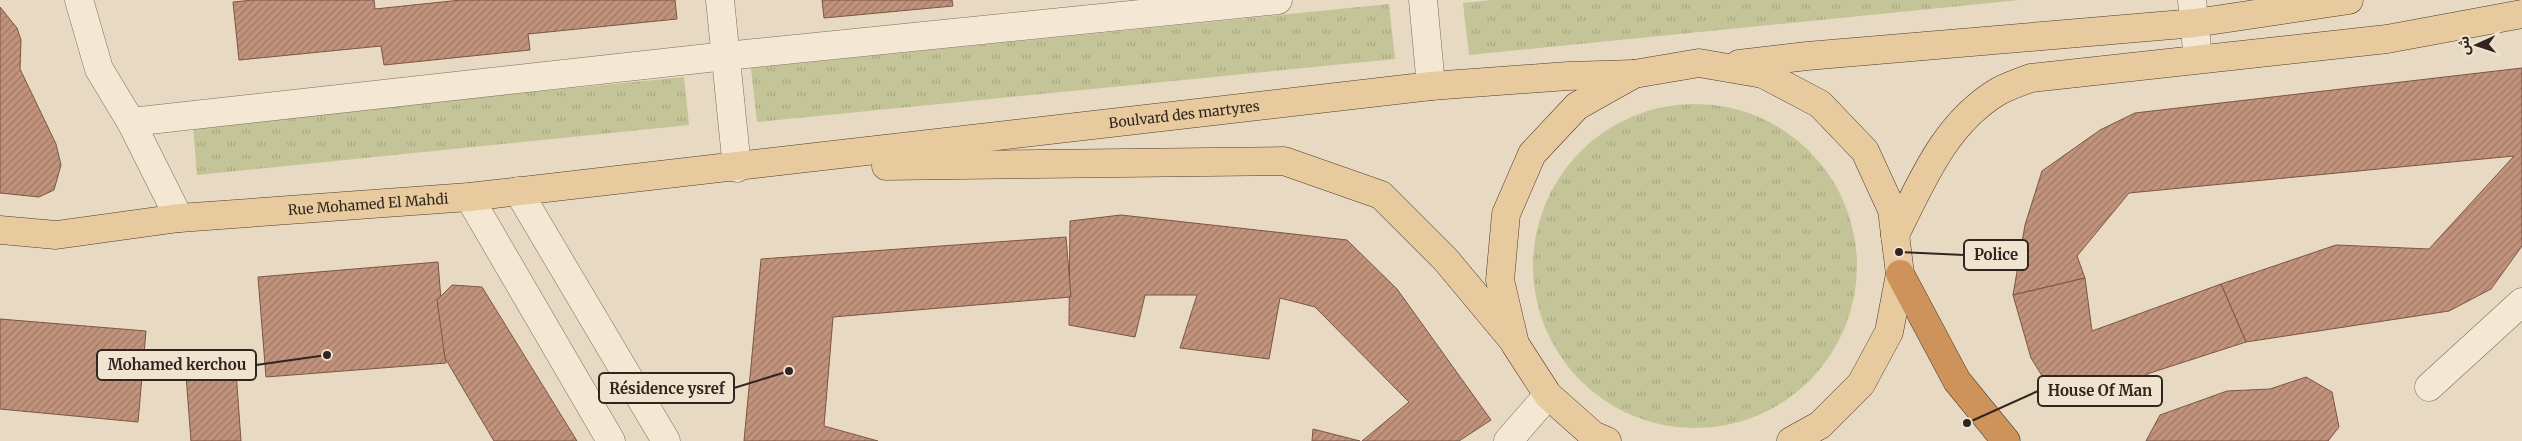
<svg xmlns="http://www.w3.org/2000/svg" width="2522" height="441" viewBox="0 0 2522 441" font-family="Merriweather,'Noto Sans Arabic',serif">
<defs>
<pattern id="grass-tufts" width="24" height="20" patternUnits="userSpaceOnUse" patternTransform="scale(1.25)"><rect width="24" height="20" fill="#c3c497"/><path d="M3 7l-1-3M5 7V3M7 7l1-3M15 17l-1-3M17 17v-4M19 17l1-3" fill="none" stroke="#a8a882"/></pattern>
<pattern id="building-hatch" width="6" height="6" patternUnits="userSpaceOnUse" patternTransform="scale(1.25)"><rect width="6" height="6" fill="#c2937c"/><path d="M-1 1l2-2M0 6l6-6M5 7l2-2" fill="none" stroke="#9e7865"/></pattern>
</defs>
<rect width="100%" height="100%" fill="#e8d9c2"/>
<g fill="url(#grass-tufts)">
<path d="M 1492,0 L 2020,0 L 1469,55 L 1463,3 Z"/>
<path d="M 1389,4 L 1395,59 L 757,122 L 751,68 Z"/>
<path d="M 684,77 L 689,125 L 197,175 L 193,126 Z"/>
<circle cx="1695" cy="266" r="162"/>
</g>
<g fill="url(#building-hatch)" stroke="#7c5544">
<path d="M 253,0 L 374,0 L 375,9 L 461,0 L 675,0 L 677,19 L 528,34 L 530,50 L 384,65 L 381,46 L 239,60 L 233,2 Z"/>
<path d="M 822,0 L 952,0 L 953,6 L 824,18 Z"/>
<path d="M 0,7 L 17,28 L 21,40 L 20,69 L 56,144 L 61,165 L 54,190 L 39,197 L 0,193 Z"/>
<path d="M 2522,68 L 2522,246 L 2491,289 L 2449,311 L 2246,342 L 2221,284 L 2336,245 L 2429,249 L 2514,156 L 2129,193 L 2077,256 L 2085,278 L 2013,295 L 2025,225 L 2042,171 L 2100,130 L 2135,113 Z"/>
<path d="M 1121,215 L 1347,240 L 1397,289 L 1491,420 L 1459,441 L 1362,441 L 1409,402 L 1315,307 L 1280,298 L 1269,359 L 1180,348 L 1197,295 L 1145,295 L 1135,337 L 1069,325 L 1070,221 Z"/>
<path d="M 1066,237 L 1071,297 L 833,317 L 824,426 L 878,441 L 744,441 L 761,259 Z"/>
<path d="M 438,262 L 446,363 L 266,377 L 258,277 Z"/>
<path d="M 2085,278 L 2092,331 L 2221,284 L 2246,342 L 2150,373 L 2089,404 L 2049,387 L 2031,358 L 2013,295 Z"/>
<path d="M 452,285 L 482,287 L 577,441 L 494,441 L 445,358 L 437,300 Z"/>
<path d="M 0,319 L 146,331 L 138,422 L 0,409 Z"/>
<path d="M 235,358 L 241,441 L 191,441 L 185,362 Z"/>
<path d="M 2306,377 L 2332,392 L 2339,427 L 2328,441 L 2146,441 L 2160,415 L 2227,391 L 2270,389 Z"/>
<path d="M 1313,429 L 1360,441 L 1312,441 Z"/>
</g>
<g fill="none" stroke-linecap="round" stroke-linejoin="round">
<defs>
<g id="minor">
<path d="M 79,0 L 99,69 L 131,122 L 179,218"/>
<path d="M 720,0 L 737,168"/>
<path d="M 1423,0 L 1431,86"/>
<path d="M 2192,0 L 2198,59"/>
<path d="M 131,122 L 726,56 L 1278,0"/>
<path d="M 518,191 L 666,441"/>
<path d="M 469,197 L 611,441"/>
<path d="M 2429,387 L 2522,302"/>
<path d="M 1508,441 L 1548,395"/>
</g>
<g id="major">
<path d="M 1739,64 L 1807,56 L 2195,23 L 2349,0"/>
<path d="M 886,166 L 1284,161 L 1381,195 L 1446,260 L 1511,338"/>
<path id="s1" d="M 0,230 L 56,235 L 179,218 L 469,197 L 1431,86 L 1568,76 L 1634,74"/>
<path d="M 1895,235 C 1922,181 1945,123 1999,91 C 2009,86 2020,82 2031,78 L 2387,39 L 2522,14"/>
<path d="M 1607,441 L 1593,435 L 1548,395 L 1515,344 L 1500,280 L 1506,214 L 1532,154 L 1577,106 L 1634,74 L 1699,63 L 1763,74 L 1820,104 L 1865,151 L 1892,210 L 1900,274 L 1889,332 L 1861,384 L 1820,425 L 1791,441"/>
</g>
<path id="highway" d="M 1900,274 L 1957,381 L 2006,441"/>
</defs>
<use href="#minor" stroke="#7f6b5b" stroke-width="29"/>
<use href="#major" stroke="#4e3b2f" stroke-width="29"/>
<use href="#highway" stroke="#4e3b2f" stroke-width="29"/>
<use href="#minor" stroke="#f4e8d4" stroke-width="28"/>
<use href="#major" stroke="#e7ca9d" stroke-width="28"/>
<use href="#highway" stroke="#ce925b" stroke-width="28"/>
</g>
<g text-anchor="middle" stroke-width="4.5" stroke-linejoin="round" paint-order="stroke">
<g font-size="14" fill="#31251e" stroke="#f0e4d0">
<text dy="5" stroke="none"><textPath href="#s1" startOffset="1191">Boulvard des martyres</textPath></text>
<text dy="5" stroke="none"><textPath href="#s1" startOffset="370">Rue Mohamed El Mahdi</textPath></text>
</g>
</g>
<path fill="none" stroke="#31251e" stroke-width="2" d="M1899 252L1964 255M327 355L256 365M789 371L734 388M1967 423L2038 391"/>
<g fill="#31251e" stroke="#f0e4d0" stroke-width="2">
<circle cx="1899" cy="252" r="5"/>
<circle cx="327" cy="355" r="5"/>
<circle cx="789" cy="371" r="5"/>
<circle cx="1967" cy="423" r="5"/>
</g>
<g fill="#f0e4d0" stroke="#31251e" stroke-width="2">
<rect x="1964" y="240" width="64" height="30" rx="5"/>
<rect x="97" y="350" width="159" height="30" rx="5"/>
<rect x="599" y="373" width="135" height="30" rx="5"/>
<rect x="2038" y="376" width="124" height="30" rx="5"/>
</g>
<g font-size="15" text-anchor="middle" font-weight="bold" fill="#31251e">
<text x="1996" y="260">Police</text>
<text x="177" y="370">Mohamed kerchou</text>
<text x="667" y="394">Résidence ysref</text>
<text x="2100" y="396">House Of Man</text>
</g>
<g transform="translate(2477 45) rotate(267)" stroke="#f0e4d0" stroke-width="4" paint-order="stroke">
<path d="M0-4L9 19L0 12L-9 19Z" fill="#31251e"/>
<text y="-8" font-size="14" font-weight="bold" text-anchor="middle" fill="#31251e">ش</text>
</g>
</svg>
